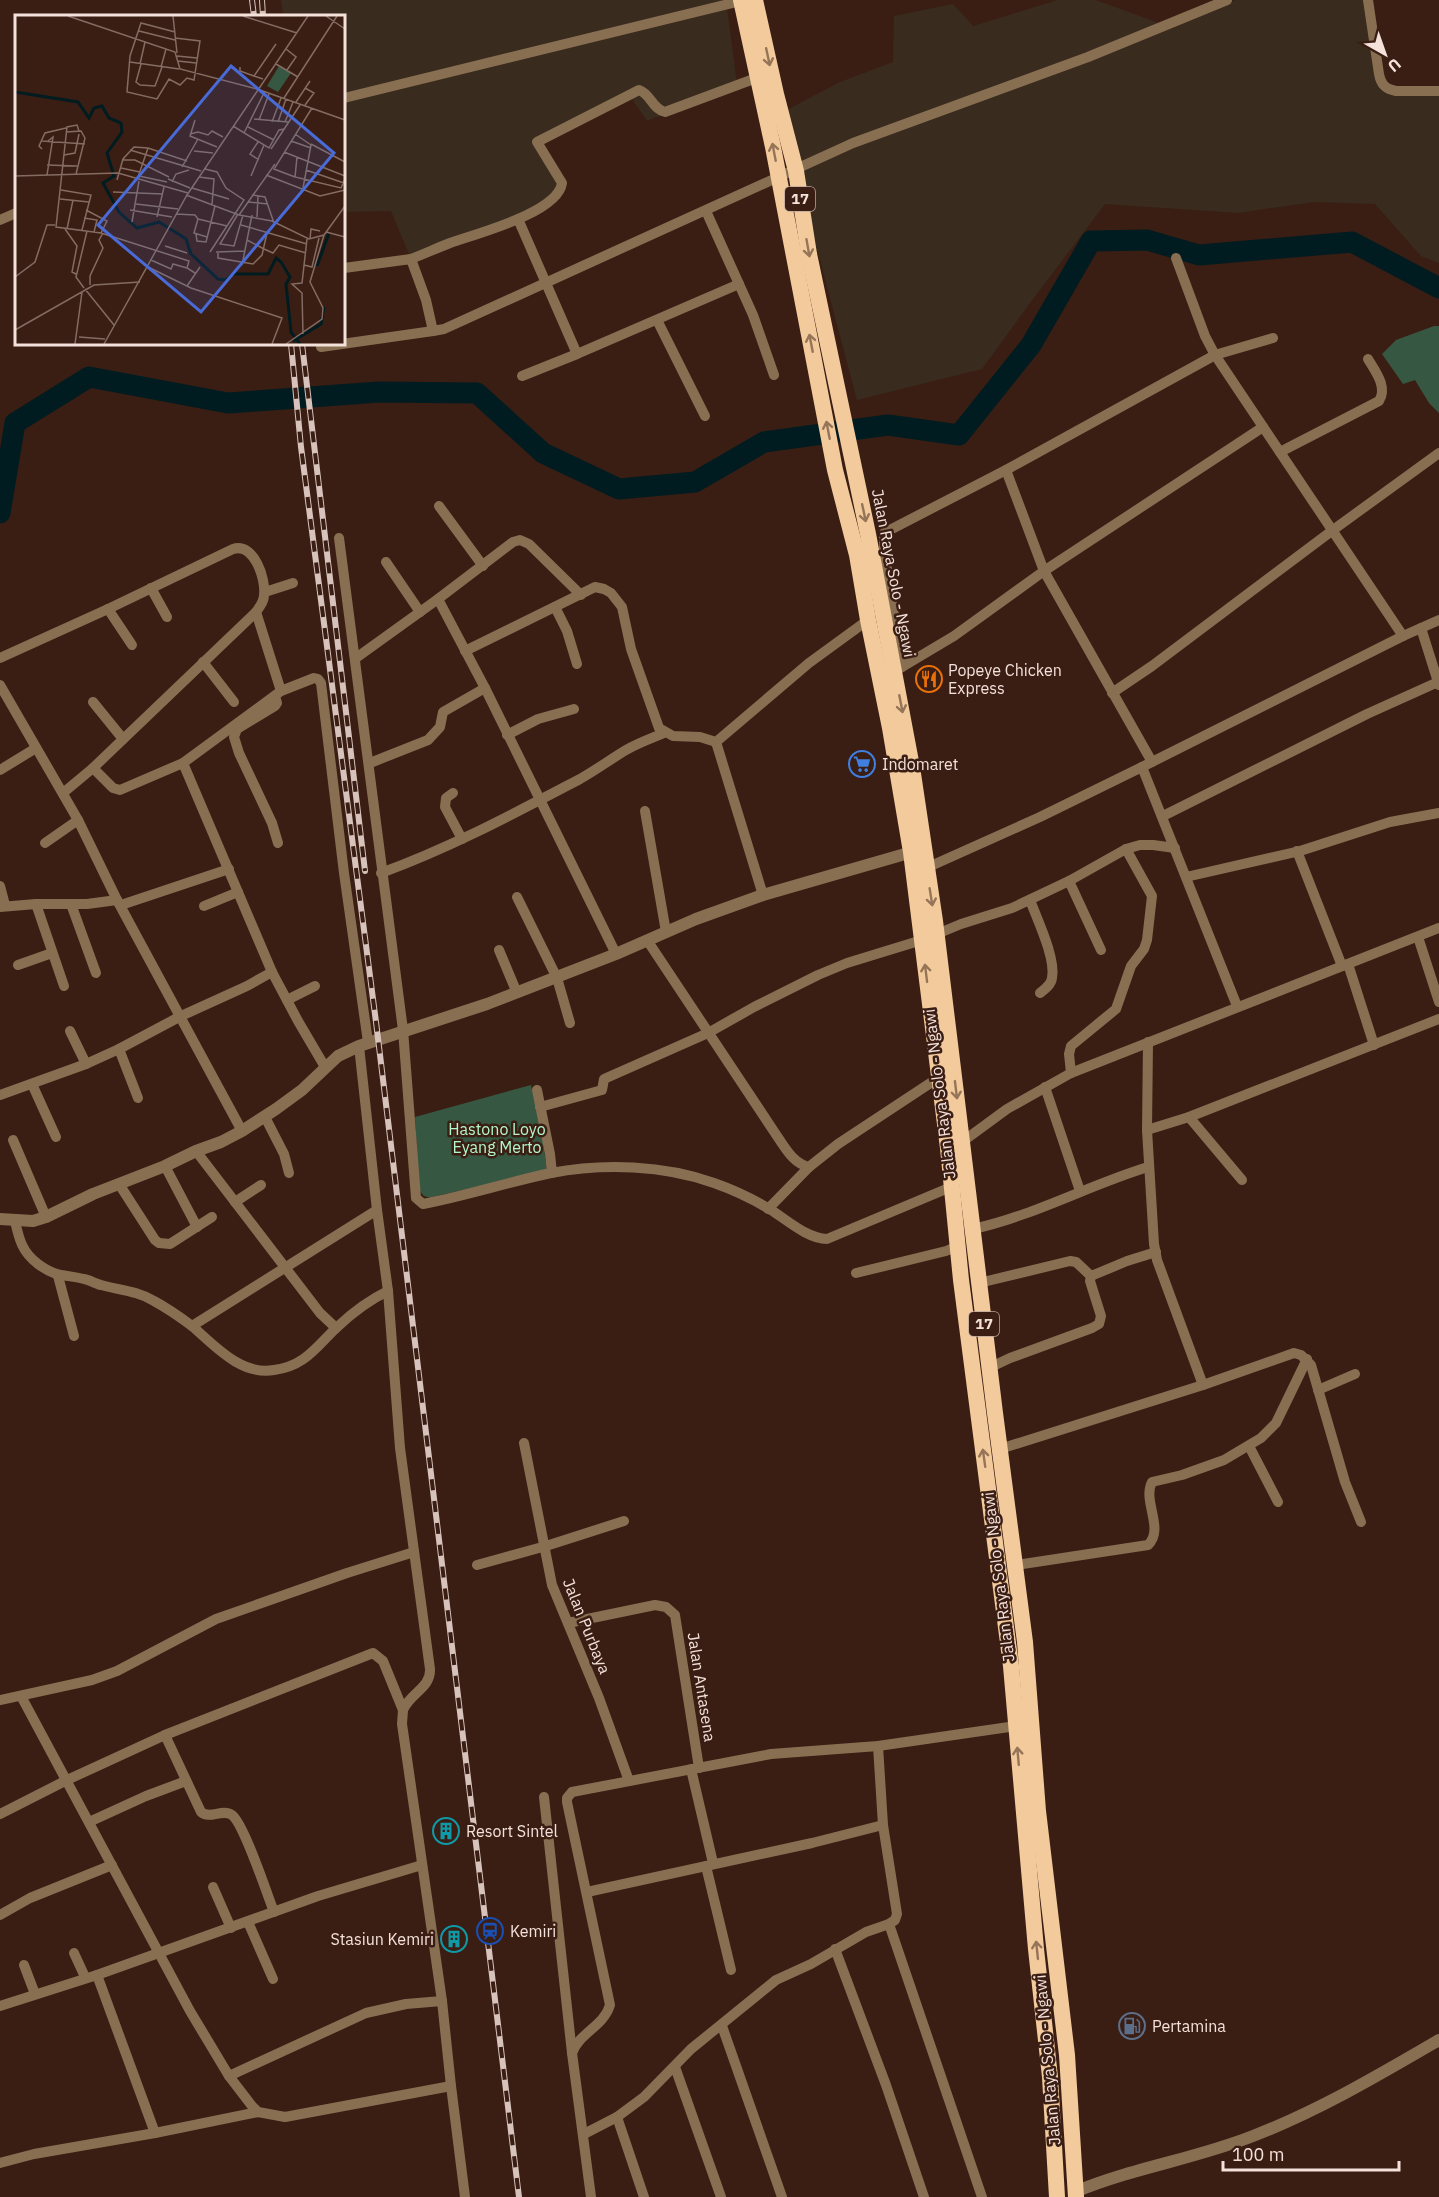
<svg xmlns="http://www.w3.org/2000/svg" width="1439" height="2197" viewBox="0 0 1439 2197" font-family="'IBM Plex Sans',sans-serif">
<rect width="100%" height="100%" fill="#3a1e14"/>
<g fill="#392b1e">
<path d="M 281,0 L 726,0 L 737,85 L 647,121 L 628,93 L 536,142 L 560,178 L 554,197 L 518,219 L 411,259 L 391,211 L 344,212 L 344,16 L 283,16 Z"/>
<path d="M 1058,0 L 1096,0 L 1164,25 L 1236,0 L 1366,0 L 1382,84 L 1425,91 L 1439,90 L 1439,263 L 1421,256 L 1375,204 L 1314,202 L 1238,213 L 1105,204 L 1030,303 L 982,369 L 857,400 L 781,113 L 840,82 L 893,62 L 894,16 L 953,4 L 973,26 Z"/>
</g>
<g fill="#365842">
<path d="M 1434,326 L 1439,326 L 1439,413 L 1429,403 L 1415,380 L 1403,384 L 1382,354 L 1396,340 Z"/>
<path d="M 531,1085 L 541,1128 L 547,1171 L 432,1197 C 424,1198 422,1195 419,1188 L 415,1117 Z"/>
</g>
<g fill="none" stroke-linecap="round" stroke-linejoin="round">
<path stroke="#001c20" stroke-width="21" d="M 0,513 L 15,423 L 89,377 L 228,403 L 379,392 L 477,393 L 543,453 L 619,489 L 695,482 L 764,442 L 888,425 L 959,435 L 1031,345 L 1091,241 L 1147,240 L 1199,255 L 1352,242 L 1439,288"/>
<g stroke="#896f52" stroke-width="10">
<path d="M 1368,0 L 1379,74 C 1381,85 1386,89 1396,91 L 1439,91"/>
<path d="M 344,98 L 741,1"/>
<path d="M 706,211 L 753,315 L 774,375"/>
<path d="M 518,219 L 577,354"/>
<path d="M 0,220 L 16,213"/>
<path d="M 1176,258 L 1205,336 L 1215,355 L 1403,636"/>
<path d="M 411,259 C 424,254 437,248 450,243 C 475,234 558,213 562,183 L 537,142 L 639,90 C 651,94 652,109 665,112 L 759,77"/>
<path d="M 344,268 L 411,259 L 426,300 L 433,331 L 444,329 L 853,143 L 1088,57 L 1227,0"/>
<path d="M 657,320 L 705,416"/>
<path d="M 321,347 L 433,331"/>
<path d="M 522,376 L 577,354 L 739,284"/>
<path d="M 1280,452 L 1379,401 C 1388,387 1375,371 1368,359"/>
<path d="M 1006,470 L 1044,571 L 1152,762"/>
<path d="M 439,506 L 483,566"/>
<path d="M 339,538 L 403,1030 L 416,1198 L 423,1204 C 466,1196 508,1182 551,1173 C 603,1163 664,1165 714,1183 C 734,1190 753,1199 771,1210 C 787,1220 808,1239 827,1239 L 951,1187"/>
<path d="M 386,562 L 420,612"/>
<path d="M 151,588 L 167,617"/>
<path d="M 265,592 L 293,583"/>
<path d="M 581,595 L 529,544 L 520,540 L 513,542 L 438,599 L 485,688 L 616,954"/>
<path d="M 555,607 L 567,631 L 577,664"/>
<path d="M 108,609 L 132,645"/>
<path d="M 256,612 L 281,691"/>
<path d="M 1421,628 L 1439,685"/>
<path d="M 465,651 L 595,587 L 604,589 L 611,593 L 622,607 L 631,649 L 659,728 L 673,736 L 700,737 L 716,742 L 809,663 L 868,620"/>
<path d="M 0,658 L 108,609 L 233,549 C 254,542 266,579 264,595 C 264,602 260,606 256,612 L 93,768 L 63,793"/>
<path d="M 356,658 L 438,599"/>
<path d="M 203,662 L 234,702"/>
<path d="M 902,667 L 884,550 L 884,533 L 1006,470 L 1215,355 L 1273,338"/>
<path d="M 897,670 L 954,636 L 1044,571 L 1263,427"/>
<path d="M 0,685 L 78,820 L 117,900 L 242,1131"/>
<path d="M 1112,693 L 1152,666 L 1333,530 L 1439,453"/>
<path d="M 275,696 L 277,703 L 275,706 L 237,729 L 234,737 L 239,753 L 272,823 L 278,843"/>
<path d="M 93,702 L 123,739"/>
<path d="M 507,735 L 538,719 L 574,709"/>
<path d="M 716,742 L 763,895"/>
<path d="M 370,763 L 428,740 L 440,727 L 443,712 L 485,688"/>
<path d="M 1142,767 L 1237,1006"/>
<path d="M 93,768 L 113,788 L 120,790 L 183,763"/>
<path d="M 0,770 L 36,748"/>
<path d="M 453,793 L 446,798 L 445,807 L 462,839"/>
<path d="M 645,811 L 666,932"/>
<path d="M 1163,816 L 1367,714 L 1438,682"/>
<path d="M 45,843 L 78,820"/>
<path d="M 1297,851 L 1342,966"/>
<path d="M 924,869 L 1040,817 L 1142,767 L 1403,636 L 1439,620"/>
<path d="M 381,873 C 450,848 515,813 580,779 C 596,770 611,759 626,750 C 638,743 652,738 664,733"/>
<path d="M 1186,877 L 1300,851 L 1390,822 L 1439,813"/>
<path d="M 1069,881 L 1101,950"/>
<path d="M 0,886 L 5,905"/>
<path d="M 517,897 L 557,978 L 570,1023"/>
<path d="M 1030,900 C 1037,919 1056,958 1052,978 C 1051,985 1045,989 1040,993"/>
<path d="M 36,904 L 64,986"/>
<path d="M 71,904 L 96,973"/>
<path d="M 121,905 L 229,869"/>
<path d="M 204,906 L 238,892"/>
<path d="M 0,907 L 36,904 L 87,904 L 117,900"/>
<path d="M 937,934 L 961,924 L 1012,908 L 1069,881 L 1126,849 L 1140,845 L 1153,845 L 1175,848"/>
<path d="M 1418,937 L 1439,1002"/>
<path d="M 647,940 L 777,1136 C 786,1149 793,1163 809,1167 L 838,1144 L 938,1078"/>
<path d="M 499,950 L 517,993"/>
<path d="M 1348,964 L 1374,1045"/>
<path d="M 18,965 L 52,953"/>
<path d="M 287,1000 L 315,986"/>
<path d="M 70,1031 L 86,1064"/>
<path d="M 1148,1042 L 1147,1130 L 1154,1244 L 1157,1260 L 1203,1385"/>
<path d="M 359,1046 L 377,1210 L 388,1291 L 400,1448 L 430,1669 C 431,1688 410,1693 403,1710"/>
<path d="M 119,1049 L 138,1098"/>
<path d="M 325,1067 L 298,1021 L 272,972 L 183,763 L 281,691 L 314,678 L 318,679 L 321,683 L 344,873 L 368,1042"/>
<path d="M 1071,1073 L 1069,1054 L 1071,1046 L 1116,1009 L 1131,966 L 1144,949 L 1147,940 L 1152,896 L 1126,849"/>
<path d="M 32,1084 L 56,1137"/>
<path d="M 1045,1087 L 1080,1191"/>
<path d="M 537,1090 L 550,1154 L 552,1173"/>
<path d="M 0,1095 L 86,1064 L 119,1049 L 181,1016 L 247,986 L 272,972"/>
<path d="M 540,1107 L 602,1090 L 604,1079 L 708,1033 L 754,1007 L 818,975 L 847,963 L 922,940"/>
<path d="M 265,1117 L 284,1154 L 289,1173"/>
<path d="M 1189,1117 L 1242,1180"/>
<path d="M 1147,1130 L 1189,1117 L 1439,1019"/>
<path d="M 13,1140 L 46,1217"/>
<path d="M 962,1142 L 1007,1109 L 1071,1073 L 1439,928"/>
<path d="M 196,1151 L 320,1313 L 336,1328"/>
<path d="M 165,1166 L 197,1227"/>
<path d="M 119,1184 L 155,1240 L 159,1243 L 170,1244 L 212,1217"/>
<path d="M 235,1202 L 261,1185"/>
<path d="M 768,1209 L 809,1167"/>
<path d="M 15,1221 C 19,1239 22,1252 38,1264 C 57,1278 64,1274 84,1279 C 90,1280 96,1284 101,1285 C 119,1290 138,1291 154,1301 C 167,1308 180,1317 192,1326 C 214,1345 241,1376 274,1370 C 305,1366 316,1347 336,1328 C 352,1313 369,1300 388,1291"/>
<path d="M 973,1229 C 1033,1216 1089,1185 1148,1167"/>
<path d="M 856,1273 L 946,1251 L 958,1246"/>
<path d="M 58,1276 L 74,1336"/>
<path d="M 979,1283 L 1070,1261 L 1076,1262 L 1091,1276"/>
<path d="M 192,1326 L 377,1210"/>
<path d="M 989,1368 L 1010,1358 L 1092,1328 L 1099,1324 L 1101,1316 L 1090,1281 L 1091,1276 L 1127,1261 L 1156,1252"/>
<path d="M 1318,1390 L 1355,1374"/>
<path d="M 524,1443 L 552,1585 L 599,1698 L 629,1781"/>
<path d="M 1249,1446 L 1278,1502"/>
<path d="M 1000,1449 L 1203,1385 L 1294,1353 L 1301,1355 L 1311,1365 L 1345,1482 L 1361,1522"/>
<path d="M 477,1565 L 546,1546 L 624,1521"/>
<path d="M 1016,1565 L 1148,1545 C 1165,1529 1142,1501 1152,1482 L 1182,1475 L 1224,1460 L 1261,1438 L 1276,1423 L 1307,1359"/>
<path d="M 568,1623 L 655,1605 L 666,1607 L 675,1615 L 699,1768"/>
<path d="M 21,1696 L 190,2011 L 229,2076 L 252,2106 L 258,2112 L 285,2117 L 451,2086"/>
<path d="M 0,1700 L 92,1680 L 117,1671 L 216,1619 L 347,1573 L 414,1552"/>
<path d="M 165,1735 L 373,1653 L 383,1661 L 403,1710 L 402,1724 L 442,2001 L 451,2086 L 465,2197"/>
<path d="M 691,1769 L 713,1863"/>
<path d="M 544,1797 L 572,2053 L 591,2197"/>
<path d="M 0,1814 L 67,1780 L 165,1735 L 201,1812 C 210,1820 222,1808 232,1815 C 244,1824 267,1894 274,1912"/>
<path d="M 89,1822 L 146,1796 L 186,1781"/>
<path d="M 706,1866 L 731,1970"/>
<path d="M 213,1887 L 231,1928"/>
<path d="M 587,1892 L 812,1843 L 883,1825"/>
<path d="M 0,1915 L 30,1898 L 112,1865"/>
<path d="M 248,1922 L 273,1979"/>
<path d="M 889,1924 L 982,2197"/>
<path d="M 835,1949 L 886,2085 L 924,2197"/>
<path d="M 74,1953 L 85,1977"/>
<path d="M 24,1965 L 35,1994"/>
<path d="M 97,1975 L 155,2133"/>
<path d="M 0,2006 L 97,1975 L 318,1896 L 422,1865"/>
<path d="M 722,2026 L 782,2197"/>
<path d="M 572,2053 C 579,2033 604,2026 610,2005 L 567,1802 L 567,1798 L 572,1792 L 771,1754 L 878,1746 L 1016,1726"/>
<path d="M 675,2067 L 721,2197"/>
<path d="M 229,2076 L 366,2013 L 406,2004 L 442,2001"/>
<path d="M 617,2117 L 644,2197"/>
<path d="M 584,2134 L 617,2117 L 644,2097 L 691,2049 L 776,1980 L 811,1964 L 866,1932 L 889,1924 L 895,1920 L 897,1914 L 883,1825 L 878,1746"/>
<path d="M 0,2163 L 34,2154 L 155,2133 L 258,2112"/>
</g>
<g stroke="#896f52" stroke-width="12">
<path d="M 0,1219 L 33,1221 L 46,1217 L 93,1194 L 165,1166 L 196,1151 L 221,1142 L 242,1131 L 276,1109 L 302,1090 L 338,1056 L 359,1046 L 487,1004 L 616,954 L 696,919 L 763,895 L 919,850"/>
<path d="M 1075,2192 C 1132,2168 1195,2159 1253,2136 C 1318,2111 1379,2075 1439,2040"/>
</g>
<g stroke="#f2ca9c" stroke-width="16">
<path d="M 741,0 L 773,147 L 835,470 L 857,555 L 868,620 L 890,728 L 911,852 L 948,1148 L 961,1280 L 1011,1666 L 1036,1949 L 1050,2077 L 1057,2197"/>
<path d="M 755,0 L 776,94 L 796,171 L 809,254 L 868,534 L 912,767 L 935,921 L 995,1413 L 1025,1642 L 1038,1811 L 1067,2055 L 1076,2197"/>
</g>
<defs>
<g id="rail">
<path d="M 252,0 L 254,16"/>
<path d="M 262,0 L 263,16"/>
<path d="M 291,344 L 301,447 L 376,1022 L 519,2197"/>
<path d="M 302,344 L 365,871"/>
</g>
</defs>
<use href="#rail" stroke="#d7c3bb" stroke-width="6"/>
<use href="#rail" stroke="#3a1e14" stroke-width="4" stroke-dasharray="11" stroke-linecap="butt"/>
</g>
<defs><path id="oneway-shaft" d="M-6 0H5M1.5-3L5.5 0L1.5 3" fill="none" stroke-width="1.6" stroke-linecap="round" stroke-linejoin="round" transform="scale(1.5)"/></defs>
<g stroke="#967458">
<use href="#oneway-shaft" transform="translate(768 57) rotate(78)"/>
<use href="#oneway-shaft" transform="translate(774 152) rotate(-101)"/>
<use href="#oneway-shaft" transform="translate(808 248) rotate(80)"/>
<use href="#oneway-shaft" transform="translate(811 343) rotate(-101)"/>
<use href="#oneway-shaft" transform="translate(828 430) rotate(-101)"/>
<use href="#oneway-shaft" transform="translate(864 513) rotate(78)"/>
<use href="#oneway-shaft" transform="translate(901 704) rotate(79)"/>
<use href="#oneway-shaft" transform="translate(931 897) rotate(81)"/>
<use href="#oneway-shaft" transform="translate(926 973) rotate(-97)"/>
<use href="#oneway-shaft" transform="translate(956 1090) rotate(83)"/>
<use href="#oneway-shaft" transform="translate(984 1458) rotate(-98)"/>
<use href="#oneway-shaft" transform="translate(1018 1756) rotate(-95)"/>
<use href="#oneway-shaft" transform="translate(1037 1950) rotate(-96)"/>
</g>
<defs>
<symbol id="restaurant-ring" viewBox="-11 -11 22 22"><circle r="9.5" fill="#3a1e14" stroke="#e8710a" stroke-width="1.5"/><path d="M-5-6h1v4h1v-4h1v4h1v-4h1v5L-1.5 .5V6h-2V.5L-5-1ZM5-6V6H3V1.5H1.5Q1.5-4 5-6Z" fill="#e8710a"/></symbol>
<symbol id="supermarket-ring" viewBox="-11 -11 22 22"><circle r="9.5" fill="#3a1e14" stroke="#3f7fe0" stroke-width="1.5"/><path d="M-6-5.5h2.5l.6 2H6L4.5 2H-2.5L-4.4-4H-6ZM-1.5 3.2a1.3 1.3 0 1 0 .1 0ZM3 3.2a1.3 1.3 0 1 0 .1 0Z" fill="#3f7fe0"/></symbol>
<symbol id="building-ring" viewBox="-11 -11 22 22"><circle r="9.5" fill="#3a1e14" stroke="#0f9aa8" stroke-width="1.5"/><path d="M-4-6H4V6H1V3H-1V6H-4ZM-2.5-4.3h1.7v1.8h-1.7ZM.8-4.3h1.7v1.8H.8ZM-2.5-1h1.7V.8h-1.7ZM.8-1h1.7V.8H.8Z" fill="#0f9aa8"/></symbol>
<symbol id="station-ring" viewBox="-11 -11 22 22"><circle r="9.5" fill="#3a1e14" stroke="#1a4fb4" stroke-width="1.5"/><path d="M-3-6H3Q5-6 5-4V2Q5 4 3 4L4.5 6H3L1.5 4h-3L-3 6H-4.5L-3 4Q-5 4-5 2V-4Q-5-6-3-6ZM-3.5-4v3h7v-3ZM-3.5 1v1.5H-2V1ZM2 1v1.5H3.5V1Z" fill="#1a4fb4"/></symbol>
<symbol id="fuel-ring" viewBox="-11 -11 22 22"><circle r="9.5" fill="#3a1e14" stroke="#5c6f8a" stroke-width="1.5"/><path d="M-5.5-6h7V0h2V4h1.3V-2.5L3-4.5l.8-.8L6-3V5H2.5V1h-1V6h-7ZM-4.2-4.7v3.2H.2V-4.7Z" fill="#5c6f8a"/></symbol>
</defs>
<g fill-rule="evenodd">
<use href="#restaurant-ring" x="914" y="664" width="30" height="30"/>
<use href="#supermarket-ring" x="847" y="749" width="30" height="30"/>
<use href="#building-ring" x="431" y="1816" width="30" height="30"/>
<use href="#station-ring" x="475" y="1916" width="30" height="30"/>
<use href="#building-ring" x="439" y="1924" width="30" height="30"/>
<use href="#fuel-ring" x="1117" y="2011" width="30" height="30"/>
</g>
<g text-anchor="middle" stroke-width="5" stroke-linejoin="round" paint-order="stroke">
<g fill="#3a1e14" stroke="#bca69f" stroke-width="1.5">
<rect x="785" y="187" width="30" height="24" rx="4.5"/>
<rect x="969" y="1312" width="30" height="24" rx="4.5"/>
</g>
<g font-size="15" font-weight="bold" fill="#f4e1da">
<text x="800" y="204">17</text>
<text x="984" y="1329">17</text>
</g>
<g font-size="16" fill="#f4e1da" stroke="#3a1e14">
<text transform="translate(894 573) rotate(79)" y="6">Jalan Raya Solo - Ngawi</text>
<text transform="translate(939 1094) rotate(-97)" y="6">Jalan Raya Solo - Ngawi</text>
<text transform="translate(998 1577) rotate(-97)" y="6">Jalan Raya Solo - Ngawi</text>
<text transform="translate(587 1626) rotate(68)" y="6">Jalan Purbaya</text>
<text transform="translate(702 1687) rotate(81)" y="6">Jalan Antasena</text>
<text transform="translate(1047 2060) rotate(-95)" y="6">Jalan Raya Solo - Ngawi</text>
</g>
<g font-size="16" fill="#f4e1da" stroke="#3a1e14" text-anchor="start">
<text x="948" y="676">Popeye Chicken<tspan x="948" dy="18">Express</tspan></text>
<text x="882" y="770">Indomaret</text>
<text x="466" y="1837">Resort Sintel</text>
<text x="510" y="1937">Kemiri</text>
<text x="434" y="1945" text-anchor="end">Stasiun Kemiri</text>
<text x="1152" y="2032">Pertamina</text>
</g>
<g font-size="16" fill="#b3f6c9" stroke="#3a1e14">
<text x="497" y="1135">Hastono Loyo<tspan x="497" dy="18">Eyang Merto</tspan></text>
</g>
</g>
<g transform="translate(15 15)">
<rect width="330" height="330" fill="#3a1e14"/>
<path d="M 264,51 L 276,58 L 263,77 L 252,71 Z" fill="#365842"/>
<path fill="none" stroke="#001c20" stroke-width="3" d="M 0,77 L 63,87 L 74,103 L 79,93 L 87,91 L 94,103 L 106,108 L 107,117 L 92,138 L 99,161 L 88,168 L 104,197 L 122,213 L 144,207 L 165,220 L 171,224 L 176,239 L 203,264 L 211,265 L 218,259 L 253,259 L 261,243 L 266,247 L 275,262 L 271,269 L 276,317 L 285,329M 302,251 L 314,218M 278,326 L 306,309 L 309,292"/>
<path fill="none" stroke="#846c63" stroke-width="1.5" d="M 53,1 L 160,37 L 165,54 L 242,74M 158,1 L 162,38M 228,1 L 282,18M 311,1 L 330,14M 124,16 L 160,25M 160,17 L 126,8 L 115,41 L 112,77 L 142,84 L 154,64 L 165,70 L 172,63 L 179,65 L 185,26 L 160,23M 271,34 L 281,42 L 272,55M 162,41 L 182,43M 163,46 L 181,48M 115,47 L 164,54M 125,49 L 130,27M 126,49 L 121,67 L 125,70 L 140,71 L 147,52M 261,49 L 283,62M 146,52 L 151,34M 225,52 L 225,56 L 239,61M 248,64 L 239,61 L 261,29M 242,74 L 330,105M 269,83 L 322,1M 281,87 L 295,66M 290,90 L 299,78 L 290,73M 239,104 L 273,107M 180,105 L 175,121 L 202,132M 244,105 L 254,79M 257,107 L 266,83M 263,107 L 271,84M 270,107 L 278,87M 218,111 L 254,133 L 264,115 L 269,114M 233,112 L 259,125M 64,116 L 62,110 L 52,112 L 41,212 L 86,218 L 174,246 L 172,253 L 180,258M 51,117 L 66,116 L 70,123 L 61,159M 229,118 L 250,76M 175,119 L 183,117 L 193,120 L 197,116 L 208,122M 280,119 L 296,130 L 288,173M 27,126 L 70,129M 276,126 L 296,133M 243,127 L 235,139 L 244,145M 296,129 L 330,147M 27,134 L 24,131 L 30,118 L 51,113M 256,134 L 285,90M 115,135 L 186,156M 179,136 L 198,138M 269,137 L 330,161M 49,140 L 60,138 L 64,119M 282,142 L 280,162 L 326,173 L 330,164M 108,145 L 120,145 L 154,162M 32,150 L 62,151M 167,152 L 183,124M 106,153 L 125,157M 190,154 L 202,157 L 211,173 L 229,185 L 195,237M 291,155 L 329,168M 32,160 L 38,122 L 33,126M 251,160 L 305,181 L 330,175M 0,161 L 103,158 L 173,178M 124,161 L 152,167M 236,161 L 249,130M 184,162 L 199,164 L 197,190M 280,162 L 259,154 L 297,93M 153,164 L 175,173M 102,165 L 108,144 L 119,132 L 133,133 L 172,146M 122,165 L 133,133M 157,167 L 161,159 L 174,155M 177,173 L 214,184M 46,175 L 76,180 L 67,215M 98,177 L 148,179M 171,180 L 224,200 L 257,206 L 294,224 L 309,220 L 330,191M 237,180 L 250,182 L 259,208M 45,184 L 74,187M 233,187 L 253,189M 121,189 L 163,194M 71,195 L 92,206 L 86,218M 115,195 L 157,202M 161,199 L 180,200 L 183,204 L 179,218 L 192,222M 223,199 L 205,229 L 219,231 L 228,200M 224,200 L 260,149M 142,202 L 149,172M 242,202 L 243,181M 69,203 L 82,205 L 79,217M 183,204 L 212,211M 117,207 L 124,166M 226,210 L 292,229M 50,214 L 62,231 L 57,257 L 61,259M 52,214 L 58,185M 311,217 L 330,222M 181,219 L 182,226 L 191,227 L 200,191M 295,224 L 296,214 L 305,216M 232,225 L 249,234M 150,231 L 172,238M 249,234 L 258,238 L 264,230 L 291,238M 201,237 L 230,236M 203,238 L 203,243 L 238,249 L 247,240 L 252,218M 136,245 L 156,254 L 158,249 L 172,253M 227,250 L 237,200M 289,250 L 297,252 L 304,223M 133,252 L 176,273 L 267,303 L 257,329M 0,262 L 20,247 L 32,210 L 40,210M 75,270 L 75,261 L 88,233 L 84,225 L 88,218M 172,271 L 185,252M 69,273 L 61,262 L 72,216M 70,274 L 99,310M 0,315 L 79,270 L 125,267M 288,319 L 287,278 L 277,269 L 287,268 L 292,224M 64,322 L 90,324M 60,329 L 67,277M 89,329 L 172,180 L 293,1M 271,329 L 307,304 L 308,293 L 295,267 L 309,220"/>
<path fill="#486bd8" fill-opacity="0.15" stroke="#486bd8" stroke-width="3" d="M 216,51 L 319,138 L 186,297 L 83,210 Z"/>
<rect width="330" height="330" fill="none" stroke="#f4e1da" stroke-width="3"/>
</g>
<g transform="translate(1385 54) rotate(140)" stroke="#3a1e14" stroke-width="4.5" paint-order="stroke">
<path d="M0-4.5L10 22L0 15L-10 22Z" fill="#f4e1da"/>
<text y="-9" font-size="16" font-weight="bold" text-anchor="middle" fill="#f4e1da">U</text>
</g>
<path d="M1223 2161v9h176v-9" fill="none" stroke="#f4e1da" stroke-width="3"/>
<text x="1232" y="2161" font-size="18" fill="#f4e1da" stroke="#3a1e14" stroke-width="4.5" paint-order="stroke">100 m</text>
</svg>
